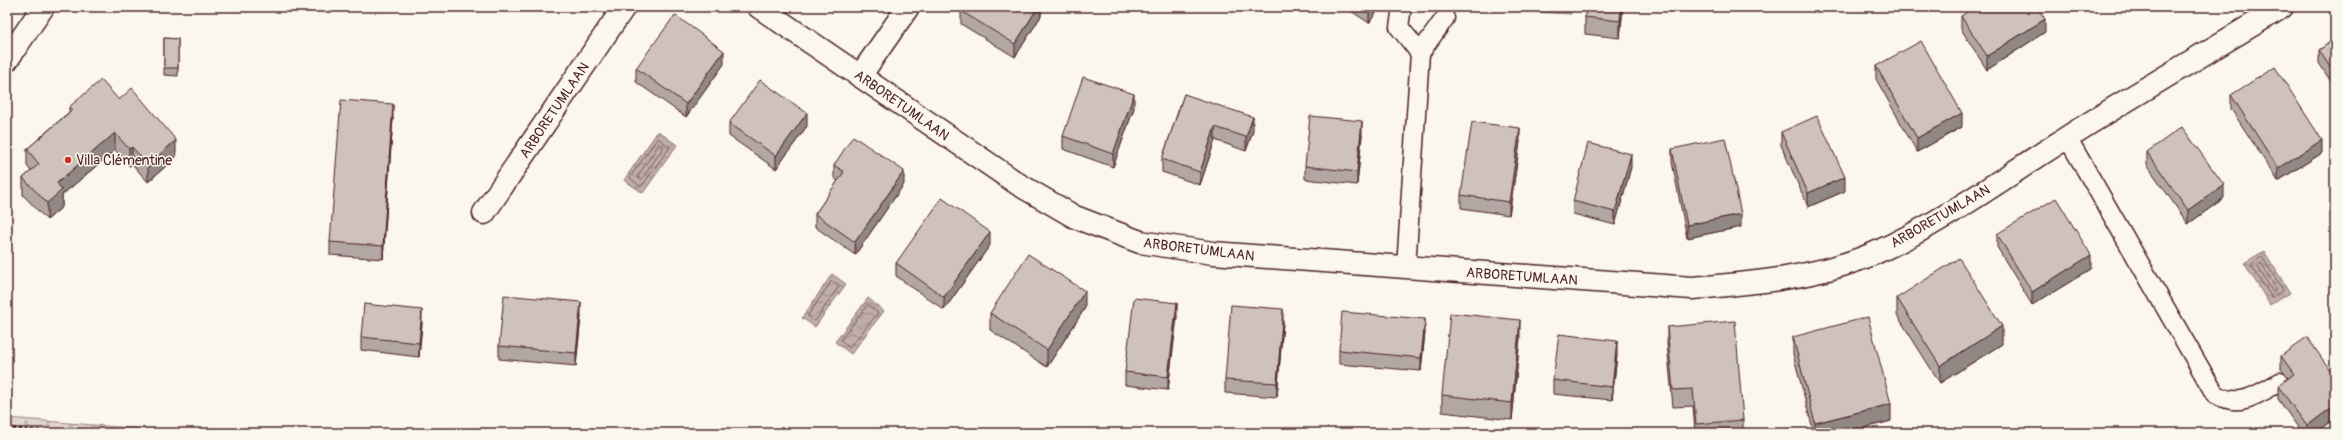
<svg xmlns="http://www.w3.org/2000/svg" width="2342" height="440" viewBox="0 0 2342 440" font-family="Pangolin,sans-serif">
<defs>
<pattern id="forest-firs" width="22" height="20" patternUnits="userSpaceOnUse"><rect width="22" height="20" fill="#e2d7d0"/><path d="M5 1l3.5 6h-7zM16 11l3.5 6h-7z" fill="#c3b8b3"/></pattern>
<pattern id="water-waves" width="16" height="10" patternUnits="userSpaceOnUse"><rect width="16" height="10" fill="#bfadaa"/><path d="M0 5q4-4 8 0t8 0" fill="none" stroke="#9d8c8b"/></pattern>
</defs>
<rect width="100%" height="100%" fill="#fbf7ec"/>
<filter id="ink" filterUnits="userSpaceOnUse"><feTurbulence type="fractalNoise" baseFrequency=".025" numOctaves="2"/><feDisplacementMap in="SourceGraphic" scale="8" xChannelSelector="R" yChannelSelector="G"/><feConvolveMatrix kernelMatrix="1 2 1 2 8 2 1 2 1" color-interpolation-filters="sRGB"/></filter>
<g filter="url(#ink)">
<path fill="url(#forest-firs)" stroke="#967b7e" d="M 7,418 L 191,433 L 7,433 Z"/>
<g fill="url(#water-waves)" stroke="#907477">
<path d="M 1518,7 L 1571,7 L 1571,14 L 1518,11 Z"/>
<path d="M 658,131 L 677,145 L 643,193 L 624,180 Z"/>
<path d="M 2264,251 L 2290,293 L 2270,305 L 2244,263 Z"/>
<path d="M 832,274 L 846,284 L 815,327 L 802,318 Z"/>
<path d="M 868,298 L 884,311 L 851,354 L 835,342 Z"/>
</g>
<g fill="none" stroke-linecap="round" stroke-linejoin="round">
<g stroke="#79585e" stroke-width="1">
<path d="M 1523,7 L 1565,10 L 1567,7"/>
<path d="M 658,138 L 670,147 L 641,187 L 630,178 Z"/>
<path d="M 659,145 L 663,146 L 663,148 L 642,179 L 639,179 L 638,176 Z"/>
<path d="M 2262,257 L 2283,290 L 2272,298 L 2251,265 Z"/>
<path d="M 2261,264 L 2276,288 L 2274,291 L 2272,291 L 2258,267 Z"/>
<path d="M 832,281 L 839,286 L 816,320 L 813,321 L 808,316 Z"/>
<path d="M 868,305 L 878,313 L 849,348 L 841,340 Z"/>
</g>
<defs>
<g id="lane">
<path d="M 1402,7 L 1399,27 L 1420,53"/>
<path d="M 2067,137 L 2215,394 C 2241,409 2257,394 2280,382"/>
<path d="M 1406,268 L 1420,53 L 1445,18"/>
</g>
<g id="street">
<path d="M 759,7 L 1018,184 L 1075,217 L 1140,242 L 1213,253 L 1692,288 C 1753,283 1818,278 1875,253 C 1940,224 2000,180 2060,142 C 2133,95 2208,52 2282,7"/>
<path d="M 7,60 L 43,7"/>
<path d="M 860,76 L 908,7"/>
<path d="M 484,213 L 624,7"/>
</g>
</defs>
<use href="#lane" stroke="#4a1f2b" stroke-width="21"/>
<use href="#street" stroke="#4a1f2b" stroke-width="25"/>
<path stroke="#4a1f2b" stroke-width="2.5" stroke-dasharray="3 3" stroke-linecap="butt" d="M 7,428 L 68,433"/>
<use href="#lane" stroke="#fbf7ec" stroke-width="18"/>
<use href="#street" stroke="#fbf7ec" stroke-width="22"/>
</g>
<g fill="#b2a7a2" stroke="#4a1f2b">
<path d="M 547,7 L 553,7 L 552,10 Z"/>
<path d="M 1041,7 L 1041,16 L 1015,57 L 961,24 L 961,11 Z"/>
<path d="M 1345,7 L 1380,7 L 1369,23 Z"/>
<path d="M 1586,7 L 1623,7 L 1620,38 L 1585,34 L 1585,17 Z"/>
<path d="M 1961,16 L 2045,32 L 1987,70 L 1961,29 Z"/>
<path d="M 164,38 L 178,39 L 178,76 L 164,75 Z"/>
<path d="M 2335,39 L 2335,88 L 2319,63 L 2319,50 Z"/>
<path d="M 724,64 L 686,117 L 636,82 L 636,68 Z"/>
<path d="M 1876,66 L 1962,127 L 1917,152 L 1876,79 Z"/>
<path d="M 1184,94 L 1253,131 L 1246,151 L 1215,140 L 1200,185 L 1162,172 L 1162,159 Z"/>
<path d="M 2231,95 L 2322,153 L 2278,181 L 2231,109 Z"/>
<path d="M 119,100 L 176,157 L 148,182 L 132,164 L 129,166 L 115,150 L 62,195 L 62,207 L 47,220 L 23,195 L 23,178 L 31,171 L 27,166 L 27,149 L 69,112 L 69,107 Z"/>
<path d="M 1134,108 L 1113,167 L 1063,149 L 1063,136 Z"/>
<path d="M 393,118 L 383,259 L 330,255 L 330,242 Z"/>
<path d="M 729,123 L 807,126 L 776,169 L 729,136 Z"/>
<path d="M 1781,132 L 1845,191 L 1808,207 L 1781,145 Z"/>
<path d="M 1362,135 L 1357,185 L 1305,179 L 1305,166 Z"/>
<path d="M 1520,142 L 1509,215 L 1461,208 L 1461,195 Z"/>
<path d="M 1672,149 L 1741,227 L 1687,238 L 1672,162 Z"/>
<path d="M 2147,152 L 2224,198 L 2188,224 L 2147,165 Z"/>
<path d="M 834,165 L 904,184 L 855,255 L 815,227 L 815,214 L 838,181 L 834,178 Z"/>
<path d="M 1631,167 L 1615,225 L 1573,214 L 1573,201 Z"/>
<path d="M 1997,234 L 2091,269 L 2032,305 L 1997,247 Z"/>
<path d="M 990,245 L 944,310 L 896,276 L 896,263 Z"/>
<path d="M 1897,298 L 2002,344 L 1940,383 L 1897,315 Z"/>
<path d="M 1085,308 L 1047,367 L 990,330 L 990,313 Z"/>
<path d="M 581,316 L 576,366 L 499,359 L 499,346 Z"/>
<path d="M 1177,316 L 1168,390 L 1125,385 L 1125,372 Z"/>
<path d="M 1283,322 L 1277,397 L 1225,393 L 1225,380 Z"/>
<path d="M 422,323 L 419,357 L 361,350 L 361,337 Z"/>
<path d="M 1667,327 L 1743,420 L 1743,433 L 1695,433 L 1693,406 L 1673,407 L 1667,344 Z"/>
<path d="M 1425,332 L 1421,371 L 1339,364 L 1339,350 Z"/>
<path d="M 1520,337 L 1512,420 L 1442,412 L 1442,395 Z"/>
<path d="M 1793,337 L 1891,421 L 1844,433 L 1814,433 L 1793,354 Z"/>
<path d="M 1617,355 L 1612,400 L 1553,394 L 1553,380 Z"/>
<path d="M 2281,356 L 2335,418 L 2315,433 L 2302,433 L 2278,399 L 2278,386 L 2288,378 L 2281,369 Z"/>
</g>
<g fill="#918884" stroke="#4a1f2b">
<path d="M 1038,7 L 1041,7 L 1041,16 L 1015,57 L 1015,44 Z"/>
<path d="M 1369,7 L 1380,7 L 1369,23 Z"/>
<path d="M 1621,7 L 1623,7 L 1620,38 L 1620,21 Z"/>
<path d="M 2045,19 L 2045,32 L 1987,70 L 1987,56 Z"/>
<path d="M 724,51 L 724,64 L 686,117 L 686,104 Z"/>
<path d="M 1134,94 L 1134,108 L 1113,167 L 1113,154 Z"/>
<path d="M 393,104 L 393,118 L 383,259 L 383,246 Z"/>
<path d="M 807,113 L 807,126 L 776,169 L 776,156 Z"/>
<path d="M 1962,113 L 1962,127 L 1917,152 L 1917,138 Z"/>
<path d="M 1253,117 L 1253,131 L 1246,151 L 1246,137 Z"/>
<path d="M 1362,121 L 1362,135 L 1357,185 L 1357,172 Z"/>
<path d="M 1215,127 L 1215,140 L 1200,185 L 1200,172 Z"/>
<path d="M 1520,128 L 1520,142 L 1509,215 L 1509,202 Z"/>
<path d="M 115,133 L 115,150 L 62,195 L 62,207 L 47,220 L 47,203 L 57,183 Z"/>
<path d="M 176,140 L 176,157 L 148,182 L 148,165 Z"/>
<path d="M 2322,140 L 2322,153 L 2278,181 L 2278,168 Z"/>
<path d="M 132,147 L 132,164 L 129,166 L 129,149 Z"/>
<path d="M 1631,154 L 1631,167 L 1615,225 L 1615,212 Z"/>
<path d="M 904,171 L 904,184 L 855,255 L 855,242 Z"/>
<path d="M 1845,177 L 1845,191 L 1808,207 L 1808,193 Z"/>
<path d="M 2224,185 L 2224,198 L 2188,224 L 2188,210 Z"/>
<path d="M 1741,214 L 1741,227 L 1687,238 L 1687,225 Z"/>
<path d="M 990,232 L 990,245 L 944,310 L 944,297 Z"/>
<path d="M 2091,255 L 2091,269 L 2032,305 L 2032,292 Z"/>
<path d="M 1085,291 L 1085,308 L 1047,367 L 1047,350 Z"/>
<path d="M 581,302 L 581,316 L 576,366 L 576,353 Z"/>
<path d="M 1177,303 L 1177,316 L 1168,390 L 1168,377 Z"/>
<path d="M 1283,309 L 1283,322 L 1277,397 L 1277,383 Z"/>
<path d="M 422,310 L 422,323 L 419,357 L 419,343 Z"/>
<path d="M 1425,319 L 1425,332 L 1421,371 L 1421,358 Z"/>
<path d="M 1520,320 L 1520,337 L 1512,420 L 1512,403 Z"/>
<path d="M 2002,326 L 2002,344 L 1940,383 L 1940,366 Z"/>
<path d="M 1617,341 L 1617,355 L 1612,400 L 1612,387 Z"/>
<path d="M 1891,404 L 1891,421 L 1844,433 L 1815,433 L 1815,423 Z"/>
<path d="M 2335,405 L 2335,418 L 2315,433 L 2307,433 L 2307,426 Z"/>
</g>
<g fill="#cfc2bc" stroke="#4a1f2b">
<path d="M 964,7 L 1038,7 L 1015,44 L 961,11 Z"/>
<path d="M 1586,7 L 1621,7 L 1620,21 L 1585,17 Z"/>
<path d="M 1975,7 L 2037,7 L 2045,19 L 1987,56 L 1961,16 Z"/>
<path d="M 675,15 L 724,51 L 686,104 L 636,68 Z"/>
<path d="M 164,38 L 178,39 L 178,68 L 164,68 Z"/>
<path d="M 2335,39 L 2335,75 L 2319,50 Z"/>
<path d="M 1921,41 L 1962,113 L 1917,138 L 1876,66 Z"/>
<path d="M 2275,67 L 2322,140 L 2278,168 L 2231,95 Z"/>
<path d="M 1083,77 L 1134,94 L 1113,154 L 1063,136 Z"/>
<path d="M 101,80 L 119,100 L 132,88 L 176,140 L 148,165 L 132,147 L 129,149 L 115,133 L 57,183 L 62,190 L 47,203 L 23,178 L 39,164 L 27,149 L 72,110 L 69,107 Z"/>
<path d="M 760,80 L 807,113 L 776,156 L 729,123 Z"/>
<path d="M 1184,94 L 1253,117 L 1246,137 L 1215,127 L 1200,172 L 1162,159 Z"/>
<path d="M 341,100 L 393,104 L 383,246 L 330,242 Z"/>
<path d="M 1310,116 L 1362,121 L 1357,172 L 1305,166 Z"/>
<path d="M 1817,116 L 1845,177 L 1808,193 L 1781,132 Z"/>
<path d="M 1472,122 L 1520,128 L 1509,202 L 1461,195 Z"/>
<path d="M 2182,127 L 2224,185 L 2188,210 L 2147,152 Z"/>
<path d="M 853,136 L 904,171 L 855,242 L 815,214 L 844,172 L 834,165 Z"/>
<path d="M 1725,138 L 1741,214 L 1687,225 L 1672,149 Z"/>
<path d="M 1588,143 L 1631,154 L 1615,212 L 1573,201 Z"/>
<path d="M 942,198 L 990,232 L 944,297 L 896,263 Z"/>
<path d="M 2056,198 L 2091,255 L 2032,292 L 1997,234 Z"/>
<path d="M 1028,254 L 1085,291 L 1047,350 L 990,313 Z"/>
<path d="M 1959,258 L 2002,326 L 1940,366 L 1897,298 Z"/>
<path d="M 504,295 L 581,302 L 576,353 L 499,346 Z"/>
<path d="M 1134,298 L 1177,303 L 1168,377 L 1125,372 Z"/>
<path d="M 364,304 L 422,310 L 419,343 L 361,337 Z"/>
<path d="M 1231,305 L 1283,309 L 1277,383 L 1225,380 Z"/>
<path d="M 1342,312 L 1425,319 L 1421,358 L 1339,350 Z"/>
<path d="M 1450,313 L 1520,320 L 1512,403 L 1442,395 Z"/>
<path d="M 1868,317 L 1891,404 L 1815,423 L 1793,337 Z"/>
<path d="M 1735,321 L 1743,420 L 1696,424 L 1693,389 L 1673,390 L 1667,327 Z"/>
<path d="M 1559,334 L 1617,341 L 1612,387 L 1553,380 Z"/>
<path d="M 2307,337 L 2335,377 L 2335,405 L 2307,426 L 2278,386 L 2294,374 L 2281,356 Z"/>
</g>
</g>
<circle fill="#c8321e" stroke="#fbf7ec" stroke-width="1.5" cx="68" cy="160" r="4"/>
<g text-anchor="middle" stroke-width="3" stroke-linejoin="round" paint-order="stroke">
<g font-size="14" fill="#4a1f2b" stroke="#fbf7ec">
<text transform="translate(902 105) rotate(35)" y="5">ARBORETUMLAAN</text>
<text transform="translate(554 110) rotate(-56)" y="5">ARBORETUMLAAN</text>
<text transform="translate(1940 216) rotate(-30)" y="5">ARBORETUMLAAN</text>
<text transform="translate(1199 249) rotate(7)" y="5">ARBORETUMLAAN</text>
<text transform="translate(1522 276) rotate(4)" y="5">ARBORETUMLAAN</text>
</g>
<g font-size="14" fill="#4a1f2b" stroke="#fbf7ec" text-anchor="start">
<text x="76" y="165">Villa Clémentine</text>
</g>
</g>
<rect width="2342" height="440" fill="none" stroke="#fbf7ec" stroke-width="24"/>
<rect x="12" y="12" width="2318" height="416" fill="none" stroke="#4a1f2b" stroke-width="1.5" filter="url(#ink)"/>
</svg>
